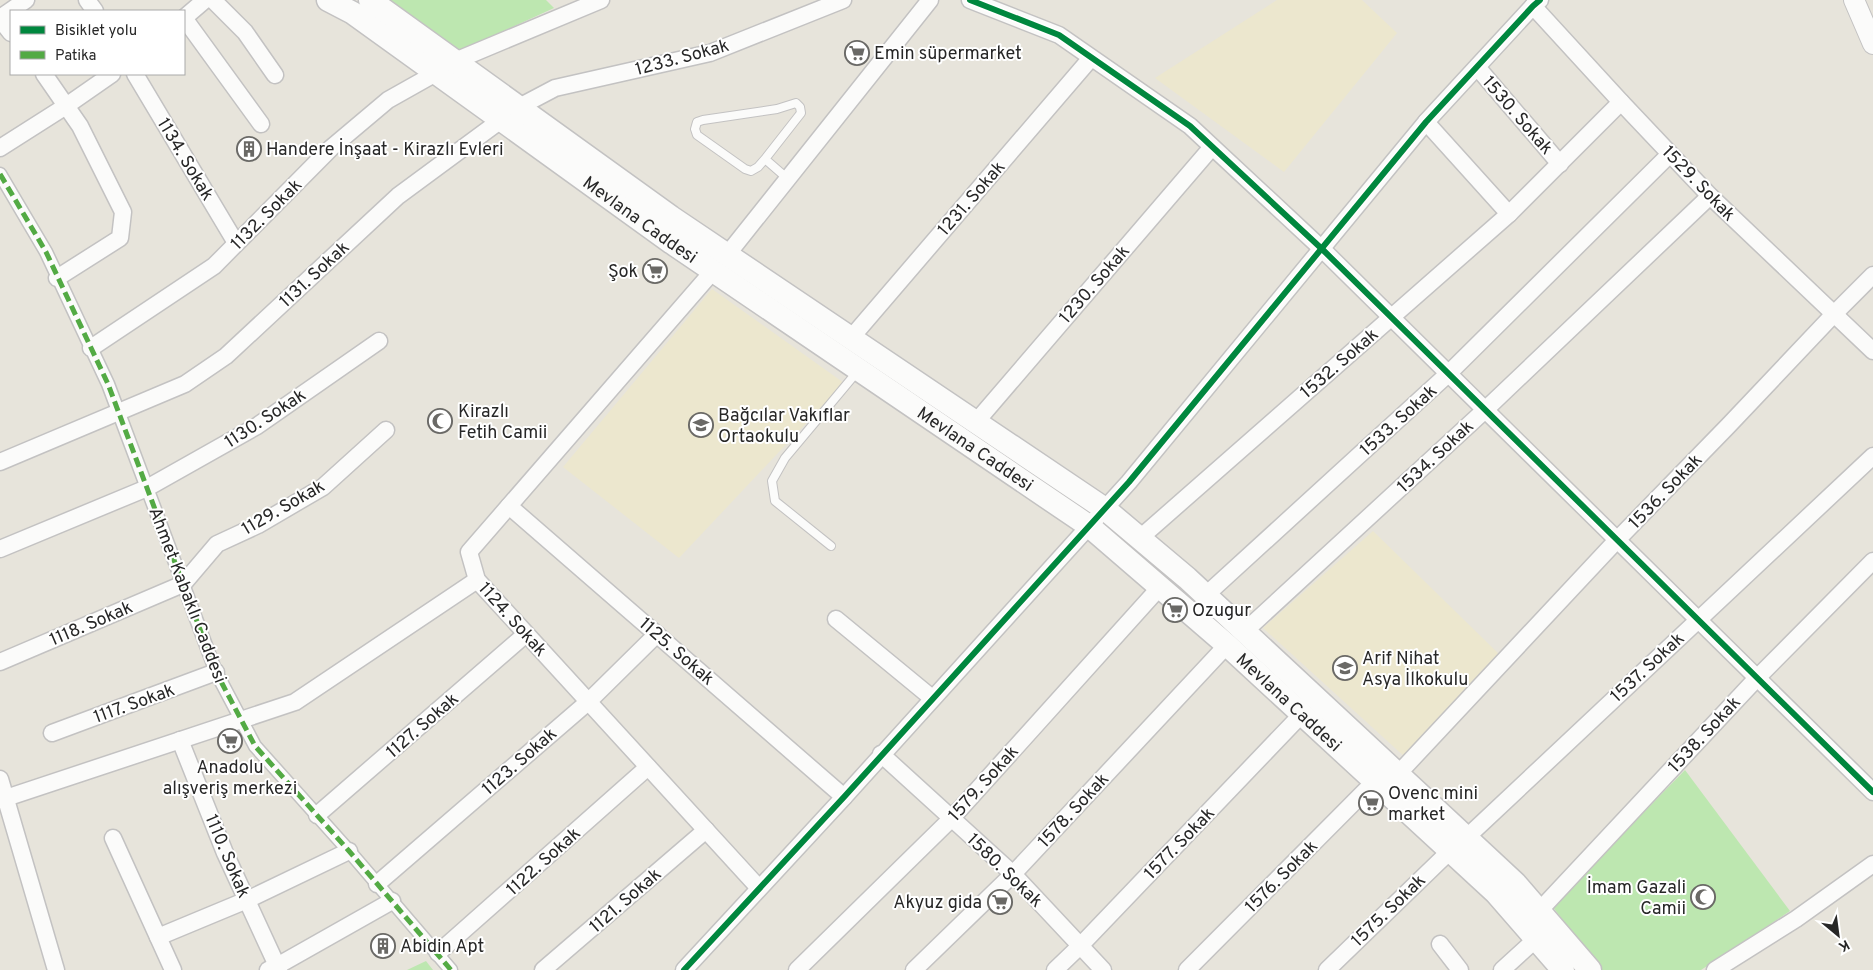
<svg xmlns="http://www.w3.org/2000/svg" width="1873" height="970" viewBox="0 0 1873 970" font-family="Overpass,sans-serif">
<rect width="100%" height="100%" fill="#e7e4db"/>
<g fill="#ece7ce">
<path d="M 1277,0 L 1362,0 L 1397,33 L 1284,172 L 1155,78 Z"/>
<path d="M 712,289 L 844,383 L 679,558 L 563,467 Z"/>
<path d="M 1373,531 L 1502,657 L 1406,758 L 1263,628 Z"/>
</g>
<g fill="#bde7b0">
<path d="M 377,0 L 546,0 L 554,8 L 460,51 Z"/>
<path d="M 1685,770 L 1790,911 L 1701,970 L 1601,970 L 1552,906 Z"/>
<path d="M 426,961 L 433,970 L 407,970 Z"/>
</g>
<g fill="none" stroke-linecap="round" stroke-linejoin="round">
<defs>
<g id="service">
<path d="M 765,159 L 758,167 L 751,171 L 745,169 L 697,135 L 695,129 L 697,122 L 703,120 L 777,109 L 796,103 L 800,107 L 801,113 L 765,159 L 788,179"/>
<path d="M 831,546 L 775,501 L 772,481 L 785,458 L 857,372"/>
</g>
<path id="pedestrian" d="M 0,174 L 46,252 L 108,384 L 216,672 L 255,746 L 349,851 L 451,970"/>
<g id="minor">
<path d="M 87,0 L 95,11"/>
<path d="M 213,0 L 245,32 L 275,75"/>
<path d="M 970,0 L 1059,35 L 1190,126 L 1322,249 L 1873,792"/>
<path d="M 1533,6 L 1621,102 L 1710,196 L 1873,351"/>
<path d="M 0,18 L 26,0"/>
<path d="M 184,18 L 261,124"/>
<path d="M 184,18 L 205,0"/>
<path d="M 0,19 L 11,33"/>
<path d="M 455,61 L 601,0"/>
<path d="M 1477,67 L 1560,164"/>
<path d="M 44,74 L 80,126 L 123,212 L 120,238 L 57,278"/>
<path d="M 135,74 L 236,243"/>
<path d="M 519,107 L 555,88 L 710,53 L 843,0"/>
<path d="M 1426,122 L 1509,214"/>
<path d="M 0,148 L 66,106 L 112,74"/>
<path d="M 727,255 L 930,0"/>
<path d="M 713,271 L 469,552 L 477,580 L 759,888"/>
<path d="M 851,338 L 1091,58"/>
<path d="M 91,348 L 214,266 L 331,148 L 388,100 L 436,73"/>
<path d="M 976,422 L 1212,147"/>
<path d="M 0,462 L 185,384 L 226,356 L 398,196 L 501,120"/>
<path d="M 509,506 L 844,797"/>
<path d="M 1140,538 L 1509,214 L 1621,102"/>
<path d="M 0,549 L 147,488 L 257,426 L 379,341"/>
<path d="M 1206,595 L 1448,374 L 1670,154"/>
<path d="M 836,619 L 932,698"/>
<path d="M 1245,631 L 1485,410 L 1710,196"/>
<path d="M 0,662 L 183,584 L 217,544 L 258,525 L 323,487 L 386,430"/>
<path d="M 52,733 L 216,672"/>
<path d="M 180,740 L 225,853 L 279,970"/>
<path d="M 881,754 L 1013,874 L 1103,970"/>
<path d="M 1398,774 L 1617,540 L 1728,426 L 1834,314 L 1873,275"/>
<path d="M 0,779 L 56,970"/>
<path d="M 0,800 L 295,702 L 477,580"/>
<path d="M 317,815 L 526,634"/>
<path d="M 113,838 L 173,970"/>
<path d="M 1466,838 L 1873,456"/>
<path d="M 377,884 L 588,702 L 657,634"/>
<path d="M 1539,911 L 1757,678 L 1873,561"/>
<path d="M 158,937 L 247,900 L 349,851"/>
<path d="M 1440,944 L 1460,970"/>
<path d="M 438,953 L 648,767"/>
<path d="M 268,970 L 277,966 L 392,901"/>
<path d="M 543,970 L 706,830"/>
<path d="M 684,970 L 844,797 L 1129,482 L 1426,122 L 1533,6 L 1540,0"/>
<path d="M 797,970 L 952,818 L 1160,587"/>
<path d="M 914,970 L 1013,874 L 1227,645"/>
<path d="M 1055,970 L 1080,946 L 1302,714"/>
<path d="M 1187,970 L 1375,781"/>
<path d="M 1327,970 L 1450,851"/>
<path d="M 1502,970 L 1536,939"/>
<path d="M 1715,970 L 1796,919 L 1873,864"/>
</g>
<path id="tertiary" d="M 1854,0 L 1873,44"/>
<g id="secondary">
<path id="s1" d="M 328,0 L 353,13 L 672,243 L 1089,526 L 1227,645 L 1496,893 L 1563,970"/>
<path d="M 370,0 L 671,217 L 1105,509 L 1187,578 L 1515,883 L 1590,970"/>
</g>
</defs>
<use href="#service" stroke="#c3c2c2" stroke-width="10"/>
<use href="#pedestrian" stroke="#c3c2c2" stroke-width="15"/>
<use href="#minor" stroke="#c3c2c2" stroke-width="19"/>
<use href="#tertiary" stroke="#c3c2c2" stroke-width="22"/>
<use href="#secondary" stroke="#c3c2c2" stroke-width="25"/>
<use href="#service" stroke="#fbfbfa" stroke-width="8"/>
<use href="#pedestrian" stroke="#fbfbfa" stroke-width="12"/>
<use href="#minor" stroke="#fbfbfa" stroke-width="16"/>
<use href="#tertiary" stroke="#fbfbfa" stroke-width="20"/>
<use href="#secondary" stroke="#fbfbfa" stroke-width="22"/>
<path stroke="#53aa44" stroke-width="5" stroke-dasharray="10 5" stroke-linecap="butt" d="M 0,174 L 46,252 L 108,384 L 216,672 L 255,746 L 349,851 L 451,970"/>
<defs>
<g id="cycleway">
<path d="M 970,0 L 1059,35 L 1190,126 L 1322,249 L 1873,792"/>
<path d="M 684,970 L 844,797 L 1129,482 L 1426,122 L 1533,6 L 1540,0"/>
</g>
</defs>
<use href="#cycleway" stroke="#fff" stroke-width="9"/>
<use href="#cycleway" stroke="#00873e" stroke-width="6"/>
</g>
<defs>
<symbol id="supermarket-ring" viewBox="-11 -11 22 22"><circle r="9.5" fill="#fff" stroke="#6a6966" stroke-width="1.5"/><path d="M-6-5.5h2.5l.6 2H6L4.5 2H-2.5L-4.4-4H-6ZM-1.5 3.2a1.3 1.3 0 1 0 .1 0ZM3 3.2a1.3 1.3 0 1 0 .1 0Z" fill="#6a6966"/></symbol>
<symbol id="building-ring" viewBox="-11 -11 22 22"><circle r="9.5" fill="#fff" stroke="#6a6966" stroke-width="1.5"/><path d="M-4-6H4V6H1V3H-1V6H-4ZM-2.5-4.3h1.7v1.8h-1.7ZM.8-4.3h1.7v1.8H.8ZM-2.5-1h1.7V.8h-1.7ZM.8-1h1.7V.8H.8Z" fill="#6a6966"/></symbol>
<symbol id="mosque-ring" viewBox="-11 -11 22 22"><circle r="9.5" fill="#fff" stroke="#6a6966" stroke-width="1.5"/><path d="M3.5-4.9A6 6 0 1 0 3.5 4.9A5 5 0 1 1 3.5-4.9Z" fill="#6a6966"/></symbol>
<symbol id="school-ring" viewBox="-11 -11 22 22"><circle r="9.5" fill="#fff" stroke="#6a6966" stroke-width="1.5"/><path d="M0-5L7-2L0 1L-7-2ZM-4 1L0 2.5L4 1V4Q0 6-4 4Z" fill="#6a6966"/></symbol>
</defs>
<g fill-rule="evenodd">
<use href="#supermarket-ring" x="843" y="39" width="28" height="28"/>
<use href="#building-ring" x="235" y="135" width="28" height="28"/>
<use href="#supermarket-ring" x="641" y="257" width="28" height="28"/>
<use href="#mosque-ring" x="426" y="407" width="28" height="28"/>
<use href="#school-ring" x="687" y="411" width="28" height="28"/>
<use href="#supermarket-ring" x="1161" y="596" width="28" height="28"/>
<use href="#school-ring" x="1331" y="654" width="28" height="28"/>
<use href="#supermarket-ring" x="216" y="727" width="28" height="28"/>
<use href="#supermarket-ring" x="1357" y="789" width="28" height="28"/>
<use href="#mosque-ring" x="1689" y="883" width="28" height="28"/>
<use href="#supermarket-ring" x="986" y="888" width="28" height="28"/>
<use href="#building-ring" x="369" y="932" width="28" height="28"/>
</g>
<g text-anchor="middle" stroke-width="4" stroke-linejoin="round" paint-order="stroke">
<g font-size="18" fill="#272727" stroke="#fff" text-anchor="start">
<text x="874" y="59">Emin süpermarket</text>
<text x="266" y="155">Handere İnşaat - Kirazlı Evleri</text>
<text x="638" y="277" text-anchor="end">Şok</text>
<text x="458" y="417">Kirazlı<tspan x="458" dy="21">Fetih Camii</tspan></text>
<text x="718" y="421">Bağcılar Vakıflar<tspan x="718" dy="21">Ortaokulu</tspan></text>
<text x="1192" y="616">Ozugur</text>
<text x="1362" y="664">Arif Nihat<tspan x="1362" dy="21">Asya İlkokulu</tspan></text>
<text x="230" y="773" text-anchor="middle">Anadolu<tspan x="230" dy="21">alışveriş merkezi</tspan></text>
<text x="1388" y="799">Ovenc mini<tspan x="1388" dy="21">market</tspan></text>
<text x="1686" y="893" text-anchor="end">İmam Gazali<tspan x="1686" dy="21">Camii</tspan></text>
<text x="982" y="908" text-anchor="end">Akyuz gida</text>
<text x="400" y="952">Abidin Apt</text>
</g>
<g font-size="18" fill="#272727" stroke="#fff">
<text transform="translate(682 57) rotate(-15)" y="6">1233. Sokak</text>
<text transform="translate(1518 115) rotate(49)" y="6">1530. Sokak</text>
<text transform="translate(186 159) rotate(59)" y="6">1134. Sokak</text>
<text transform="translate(1699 183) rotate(46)" y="6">1529. Sokak</text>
<text transform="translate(971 198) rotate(-49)" y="6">1231. Sokak</text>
<text transform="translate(266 214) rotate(-45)" y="6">1132. Sokak</text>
<text dy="6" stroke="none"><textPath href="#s1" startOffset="382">Mevlana Caddesi</textPath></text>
<text transform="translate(314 274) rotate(-43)" y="6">1131. Sokak</text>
<text transform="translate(1094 284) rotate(-49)" y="6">1230. Sokak</text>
<text transform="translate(1339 363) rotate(-41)" y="6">1532. Sokak</text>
<text transform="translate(265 418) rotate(-33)" y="6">1130. Sokak</text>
<text transform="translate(1398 420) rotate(-42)" y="6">1533. Sokak</text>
<text dy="6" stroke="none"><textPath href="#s1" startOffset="788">Mevlana Caddesi</textPath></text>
<text transform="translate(1435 456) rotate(-43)" y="6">1534. Sokak</text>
<text transform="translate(1665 491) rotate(-46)" y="6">1536. Sokak</text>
<text transform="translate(283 507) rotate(-30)" y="6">1129. Sokak</text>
<text transform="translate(188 595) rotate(69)" y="6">Ahmet Kabaklı Caddesi</text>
<text transform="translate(513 619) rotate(48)" y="6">1124. Sokak</text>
<text transform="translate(91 623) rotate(-23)" y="6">1118. Sokak</text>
<text transform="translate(677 651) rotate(41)" y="6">1125. Sokak</text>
<text transform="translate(1647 667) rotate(-43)" y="6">1537. Sokak</text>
<text transform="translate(134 703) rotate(-20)" y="6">1117. Sokak</text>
<text dy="6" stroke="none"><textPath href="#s1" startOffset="1192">Mevlana Caddesi</textPath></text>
<text transform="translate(422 725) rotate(-41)" y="6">1127. Sokak</text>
<text transform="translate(1704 734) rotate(-47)" y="6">1538. Sokak</text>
<text transform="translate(519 761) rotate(-41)" y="6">1123. Sokak</text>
<text transform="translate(983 783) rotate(-48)" y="6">1579. Sokak</text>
<text transform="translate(1073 810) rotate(-47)" y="6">1578. Sokak</text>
<text transform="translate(1179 843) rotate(-46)" y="6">1577. Sokak</text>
<text transform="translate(228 856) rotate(67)" y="6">1110. Sokak</text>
<text transform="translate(543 861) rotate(-42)" y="6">1122. Sokak</text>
<text transform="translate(1005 870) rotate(44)" y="6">1580. Sokak</text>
<text transform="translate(1281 876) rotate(-45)" y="6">1576. Sokak</text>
<text transform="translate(625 900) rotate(-41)" y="6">1121. Sokak</text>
<text transform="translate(1388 910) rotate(-44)" y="6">1575. Sokak</text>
</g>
</g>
<rect x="10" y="10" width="175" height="65" fill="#ffffff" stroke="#a9a9a9"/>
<rect x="20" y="26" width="25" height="8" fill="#00873e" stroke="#a9a9a9"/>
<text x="55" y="35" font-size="15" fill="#272727">Bisiklet yolu</text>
<rect x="20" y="51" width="25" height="8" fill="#53aa44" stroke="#a9a9a9"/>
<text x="55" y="60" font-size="15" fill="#272727">Patika</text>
<g transform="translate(1838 935) rotate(151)" stroke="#ffffff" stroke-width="4" paint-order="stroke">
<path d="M0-4L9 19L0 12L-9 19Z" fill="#272727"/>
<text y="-8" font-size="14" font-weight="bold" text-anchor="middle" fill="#272727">K</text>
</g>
</svg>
